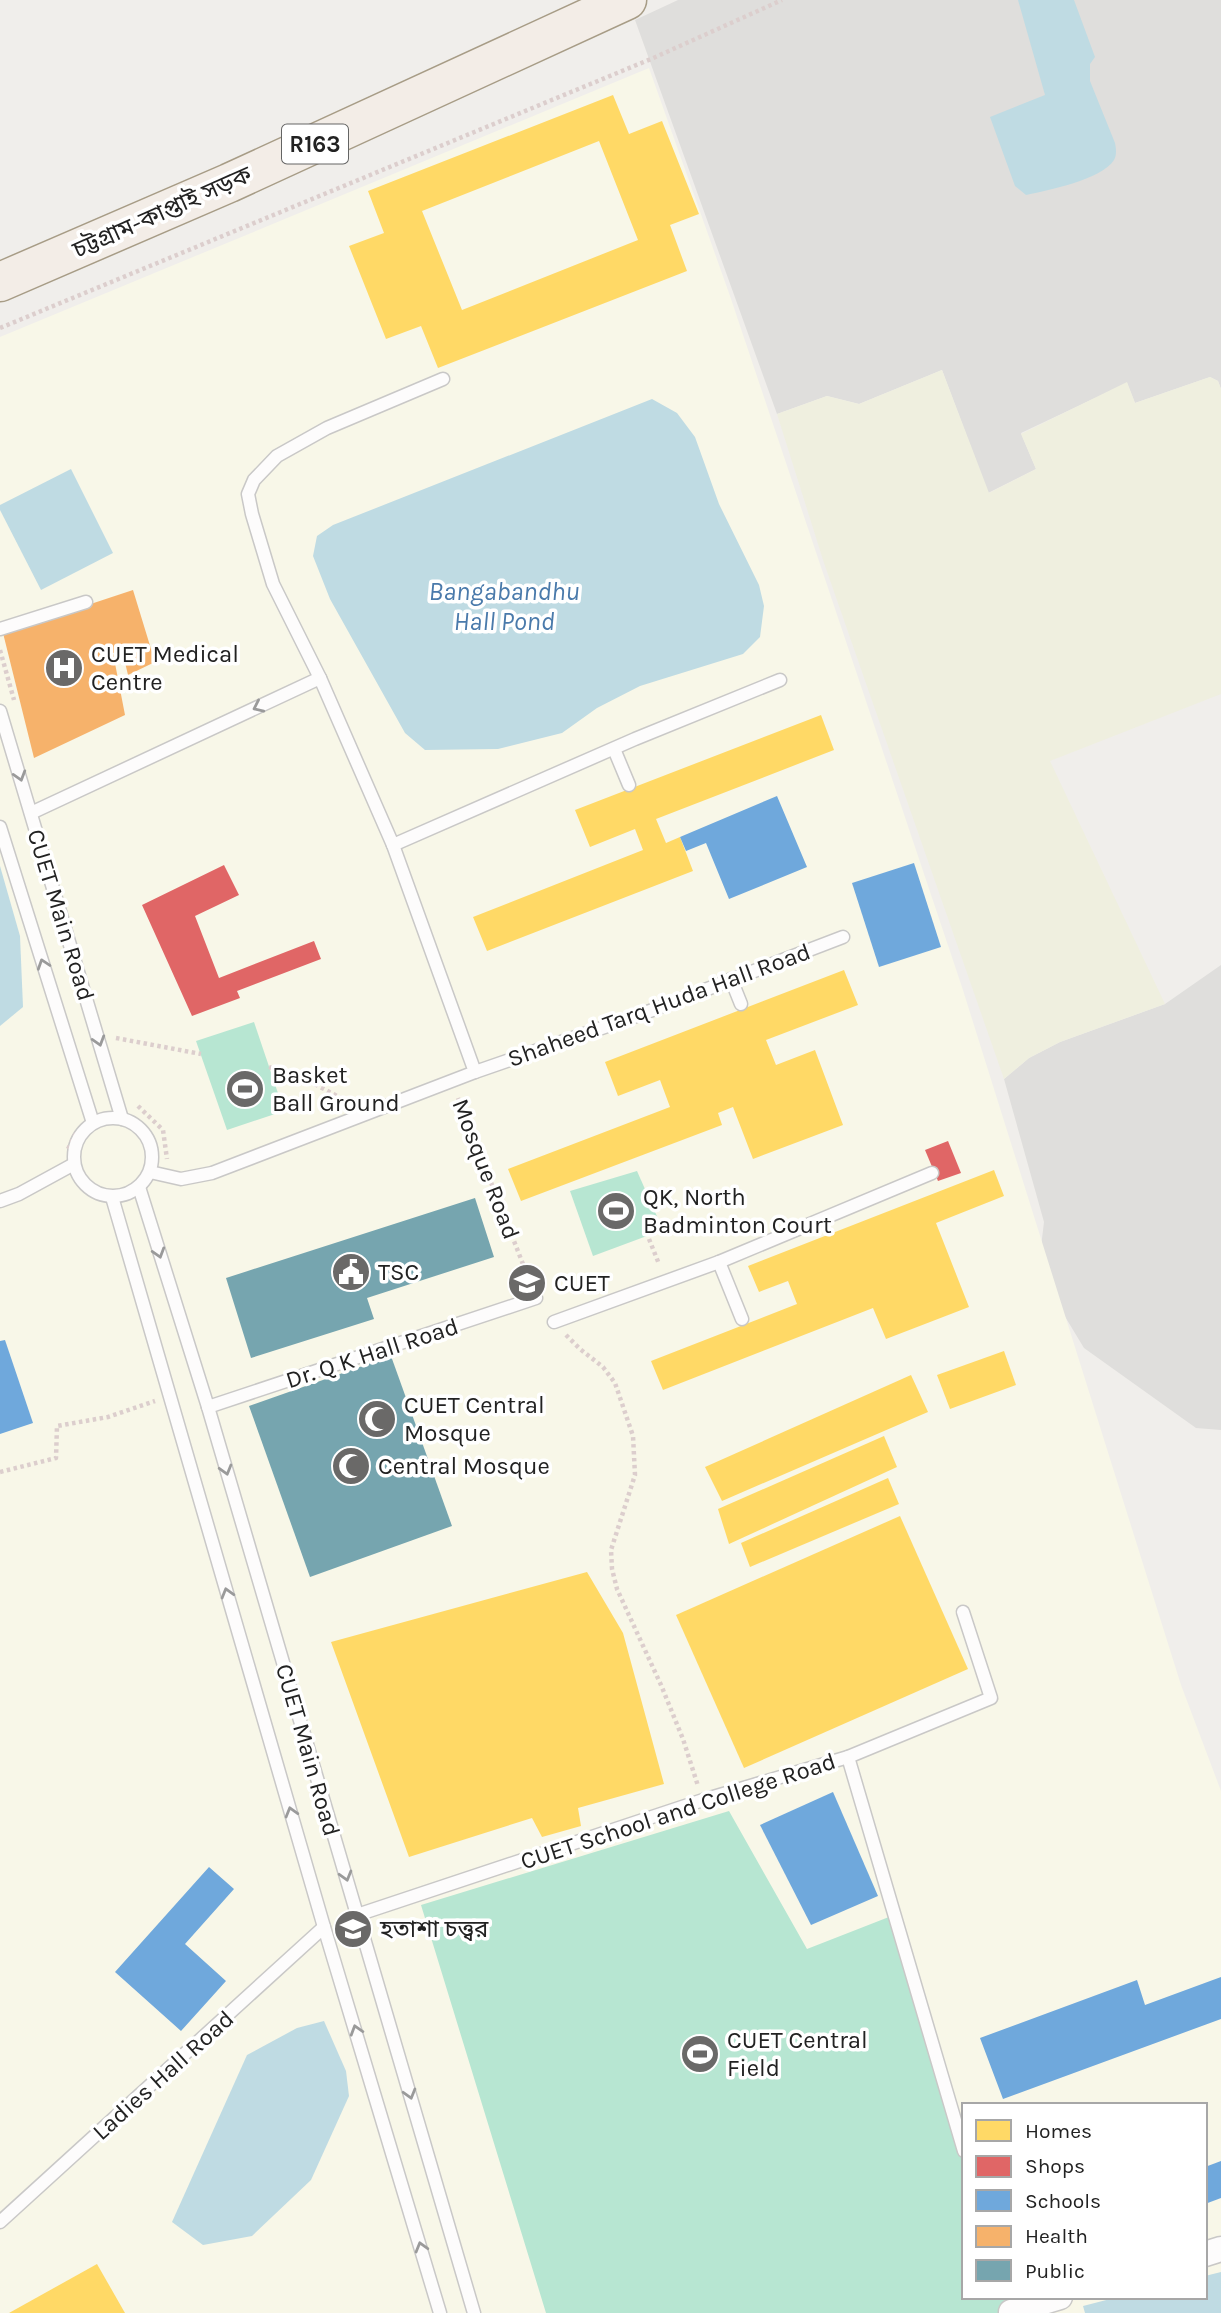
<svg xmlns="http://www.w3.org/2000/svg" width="1221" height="2313" viewBox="0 0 1221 2313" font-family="Karla,'Noto Sans Bengali',sans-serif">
<rect width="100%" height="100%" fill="#f0eeeb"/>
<g fill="#dfdedc">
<path d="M 678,0 L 1221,0 L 1221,389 L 1218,381 L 1210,377 L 1135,403 L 1127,383 L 1021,433 L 1036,469 L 988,493 L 942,370 L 859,404 L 827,396 L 777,414 L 635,20 Z"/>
<path d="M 1221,965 L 1221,1430 L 1196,1428 L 1084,1348 L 1038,1272 L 1044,1222 L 1004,1079 L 1029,1058 L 1060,1042 L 1165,1004 Z"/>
</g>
<path fill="#f8f7e8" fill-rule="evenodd" d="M 649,68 L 730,296 L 962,987 L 1181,1685 L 1221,1791 L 1221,2313 L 0,2313 L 0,337 ZM 964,2105 L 1205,2105 L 1205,2297 L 964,2297 Z"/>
<path fill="#efefdf" d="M 942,370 L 989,493 L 1036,469 L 1021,434 L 1127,382 L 1135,403 L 1210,377 L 1218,381 L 1221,389 L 1221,694 L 1050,761 L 1165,1004 L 1060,1042 L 1029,1058 L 1004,1079 L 824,563 L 777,414 L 827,396 L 859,404 Z"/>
<g fill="#b7e6d2">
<path d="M 254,1022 L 284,1111 L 227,1130 L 196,1041 Z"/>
<path d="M 637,1171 L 663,1230 L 593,1256 L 570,1191 Z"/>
<path d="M 729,1811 L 807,1949 L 894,1915 L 964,2158 L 964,2297 L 1003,2297 L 1008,2313 L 546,2313 L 421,1905 Z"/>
</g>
<g fill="#bfdbe3">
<path d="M 1018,0 L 1074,0 L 1095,57 L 1090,64 L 1090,81 L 1115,143 C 1116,148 1117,155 1114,160 C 1101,180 1048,190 1026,195 L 1015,186 L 990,117 L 1045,95 Z"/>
<path d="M 652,399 L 677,413 L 695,437 L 719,504 L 759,585 L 764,606 L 760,637 L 743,654 L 640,686 L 597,708 L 562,733 L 498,749 L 425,750 L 405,733 L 330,599 L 313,556 L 317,536 L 333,525 Z"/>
<path d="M 71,469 L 113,553 L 41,590 L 0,510 L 0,505 Z"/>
<path d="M 0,866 L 20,936 L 23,1007 L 0,1026 Z"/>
<path d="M 324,2021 L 346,2071 L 349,2096 L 311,2180 L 252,2236 L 203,2245 L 172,2222 L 247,2055 L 297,2028 Z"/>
<path d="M 1221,2272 L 1221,2313 L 1085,2313 L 1083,2306 L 1118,2297 L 1205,2297 L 1205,2276 Z"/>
</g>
<g fill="#ffd966" fill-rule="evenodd">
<path d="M 613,95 L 629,134 L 662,121 L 699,214 L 670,225 L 687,271 L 438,368 L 421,326 L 386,339 L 349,246 L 384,233 L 368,191 ZM 599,141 L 638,240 L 462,310 L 422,211 Z"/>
<path d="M 821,715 L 834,750 L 656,819 L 666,843 L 680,837 L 693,871 L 487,951 L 473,917 L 643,850 L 635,829 L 590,847 L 575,810 Z"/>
<path d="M 844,970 L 858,1005 L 766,1040 L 776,1065 L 815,1050 L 843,1125 L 753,1159 L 733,1107 L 718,1113 L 722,1125 L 521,1201 L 508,1169 L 670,1107 L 660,1080 L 618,1096 L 605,1062 Z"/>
<path d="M 994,1170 L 1004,1196 L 936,1223 L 969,1307 L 886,1339 L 873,1308 L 663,1390 L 651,1361 L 797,1304 L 788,1281 L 759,1292 L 748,1266 Z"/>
<path d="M 1004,1351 L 1016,1385 L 950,1409 L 937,1375 Z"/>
<path d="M 911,1375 L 928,1412 L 722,1501 L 705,1467 Z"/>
<path d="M 884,1436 L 897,1467 L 729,1544 L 718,1509 Z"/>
<path d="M 888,1478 L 899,1504 L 750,1567 L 741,1543 Z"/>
<path d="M 900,1516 L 968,1669 L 744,1768 L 676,1615 Z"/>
<path d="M 587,1572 L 623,1633 L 664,1784 L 578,1808 L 581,1826 L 542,1837 L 532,1818 L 409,1857 L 331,1642 Z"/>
<path d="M 97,2264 L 125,2313 L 9,2313 Z"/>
</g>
<g fill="#e06666">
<path d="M 224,865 L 239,895 L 195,916 L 219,978 L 314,941 L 321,959 L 237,991 L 240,998 L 192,1016 L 142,905 Z"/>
<path d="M 948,1141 L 961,1173 L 938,1181 L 925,1150 Z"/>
</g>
<g fill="#6fa8dc">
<path d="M 777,796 L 807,867 L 729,899 L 706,843 L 686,851 L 680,837 Z"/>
<path d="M 914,863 L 941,947 L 879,967 L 852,883 Z"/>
<path d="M 5,1340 L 33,1423 L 0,1434 L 0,1341 Z"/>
<path d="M 833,1792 L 878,1896 L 811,1925 L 760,1825 Z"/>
<path d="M 209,1867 L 234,1889 L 185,1944 L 226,1981 L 181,2031 L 115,1972 Z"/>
<path d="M 1221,1977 L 1221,2019 L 1003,2099 L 980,2038 L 1137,1980 L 1145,2005 Z"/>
<path d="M 1221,2161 L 1221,2198 L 1205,2204 L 1205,2167 Z"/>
</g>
<path fill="#f6b26b" d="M 133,590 L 155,662 L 128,675 L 122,650 L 113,653 L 125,715 L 34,758 L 3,633 Z"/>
<g fill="#76a5af">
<path d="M 475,1198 L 494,1257 L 367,1298 L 374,1319 L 251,1358 L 226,1278 Z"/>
<path d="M 391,1356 L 452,1526 L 310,1577 L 249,1406 Z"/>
</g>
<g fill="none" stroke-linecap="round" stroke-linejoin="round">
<defs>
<g id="lane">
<path d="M 0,629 L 86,602"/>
<path d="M 0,711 L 122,1119"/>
<path d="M 614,749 L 629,785"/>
<path d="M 31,813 L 320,678"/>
<path d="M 0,827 L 93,1123"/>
<path d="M 393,845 L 635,739 L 780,680"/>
<path d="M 731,979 L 741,1004"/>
<path d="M 475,1072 L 642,1014 L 843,937"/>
<circle cx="113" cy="1157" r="39"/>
<path d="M 150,1172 L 181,1179 L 212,1173 L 475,1072 L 393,845 L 320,678 L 273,584 L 252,514 L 248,494 L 254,480 L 277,456 L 327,428 L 443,379"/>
<path d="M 139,1187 L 208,1407 L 474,2313"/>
<path d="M 112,1197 L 324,1927 L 440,2313"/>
<path d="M 0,1201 L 19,1194 L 74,1164"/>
<path d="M 719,1262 L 742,1319"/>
<path d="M 554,1322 L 719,1262 L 932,1173"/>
<path d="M 208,1407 L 536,1298"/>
<path d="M 848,1757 L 991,1698 L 963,1612"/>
<path d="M 357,1915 L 703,1800 L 848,1757 L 964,2151"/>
<path d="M 0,2222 L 324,1927"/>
</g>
<g id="street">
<path d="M 1205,2254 L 1221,2249"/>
<path d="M 1011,2312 L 1060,2297"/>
</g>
<path id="primary" d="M 0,282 L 229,183 L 627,0"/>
</defs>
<use href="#lane" stroke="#c9c8c7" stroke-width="15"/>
<use href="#street" stroke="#c9c8c7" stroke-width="27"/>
<use href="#primary" stroke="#a79c86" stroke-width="41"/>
<g stroke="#dccecd" stroke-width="4.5" stroke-dasharray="3.5 3.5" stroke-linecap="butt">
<path d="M 0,328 L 651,59 L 782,0"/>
<path d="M 0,650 L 14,700"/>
<path d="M 116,1038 L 201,1054"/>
<path d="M 269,1067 L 311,1082 L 348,1102"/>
<path d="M 458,1098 L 530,1282"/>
<path d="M 138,1106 L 163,1130 L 167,1159"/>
<path d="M 68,1149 L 77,1132"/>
<path d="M 649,1239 L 659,1264"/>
<path d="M 566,1335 L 580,1349 L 603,1367 L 615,1383 L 633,1436 L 635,1475 L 611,1550 L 612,1569 L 617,1589 L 661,1685 L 683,1739 L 698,1786"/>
<path d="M 0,1472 L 56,1458 L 57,1426 L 108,1417 L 155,1401"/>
</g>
<use href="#lane" stroke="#fdfcfc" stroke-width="12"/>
<use href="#street" stroke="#fdfcfc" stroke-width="24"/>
<use href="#primary" stroke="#f3ede7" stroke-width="38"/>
</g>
<defs><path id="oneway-chevron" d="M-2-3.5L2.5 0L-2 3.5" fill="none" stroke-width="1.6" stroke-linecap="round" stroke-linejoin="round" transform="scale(1.75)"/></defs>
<g stroke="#9a9a9a">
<use href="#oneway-chevron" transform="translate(258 707) rotate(155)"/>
<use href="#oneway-chevron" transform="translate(20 776) rotate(73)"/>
<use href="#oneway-chevron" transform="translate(43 964) rotate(-108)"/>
<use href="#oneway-chevron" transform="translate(99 1041) rotate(73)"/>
<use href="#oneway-chevron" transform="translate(159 1253) rotate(73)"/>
<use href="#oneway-chevron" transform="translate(226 1470) rotate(74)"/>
<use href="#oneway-chevron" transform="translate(227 1593) rotate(-106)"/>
<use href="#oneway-chevron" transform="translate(291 1812) rotate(-106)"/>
<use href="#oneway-chevron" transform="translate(346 1876) rotate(74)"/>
<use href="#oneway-chevron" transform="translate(356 2030) rotate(-107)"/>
<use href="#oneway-chevron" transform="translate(410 2094) rotate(74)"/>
<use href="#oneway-chevron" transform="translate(421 2247) rotate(-106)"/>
</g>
<defs>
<symbol id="hospital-disc" viewBox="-11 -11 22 22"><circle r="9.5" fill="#6a6968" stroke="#fff"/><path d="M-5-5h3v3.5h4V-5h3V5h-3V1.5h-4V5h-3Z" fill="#fff"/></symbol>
<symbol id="stadium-disc" viewBox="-11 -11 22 22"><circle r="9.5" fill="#6a6968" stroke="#fff"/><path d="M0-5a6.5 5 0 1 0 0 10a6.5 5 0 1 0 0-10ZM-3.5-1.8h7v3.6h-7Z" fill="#fff"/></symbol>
<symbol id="civic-disc" viewBox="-11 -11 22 22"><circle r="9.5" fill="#6a6968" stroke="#fff"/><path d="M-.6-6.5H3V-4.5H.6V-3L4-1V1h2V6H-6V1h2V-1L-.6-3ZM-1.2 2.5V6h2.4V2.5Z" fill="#fff"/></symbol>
<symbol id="university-disc" viewBox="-11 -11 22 22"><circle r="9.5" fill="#6a6968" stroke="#fff"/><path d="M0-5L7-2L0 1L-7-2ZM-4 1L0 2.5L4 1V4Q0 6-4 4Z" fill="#fff"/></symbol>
<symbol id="mosque-disc" viewBox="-11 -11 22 22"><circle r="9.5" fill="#6a6968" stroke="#fff"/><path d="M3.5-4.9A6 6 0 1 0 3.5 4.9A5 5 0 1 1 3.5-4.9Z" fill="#fff"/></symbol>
</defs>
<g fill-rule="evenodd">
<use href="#hospital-disc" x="42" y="646" width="44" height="44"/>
<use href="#stadium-disc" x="223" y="1067" width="44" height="44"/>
<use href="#stadium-disc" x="594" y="1189" width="44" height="44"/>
<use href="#civic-disc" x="329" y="1250" width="44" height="44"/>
<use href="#university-disc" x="505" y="1261" width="44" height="44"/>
<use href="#mosque-disc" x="355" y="1397" width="44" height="44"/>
<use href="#mosque-disc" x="329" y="1444" width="44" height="44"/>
<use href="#university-disc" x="331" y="1907" width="44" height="44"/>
<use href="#stadium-disc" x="678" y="2032" width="44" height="44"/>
</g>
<g text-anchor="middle" stroke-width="7" stroke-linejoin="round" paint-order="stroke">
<rect fill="#fff" stroke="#646464" stroke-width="2" x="282" y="124.5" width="66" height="39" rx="5"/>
<g font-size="23" font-weight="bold" fill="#222">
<text x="315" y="152">R163</text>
</g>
<g font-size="24" fill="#222" stroke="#fff">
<text transform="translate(162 212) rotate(-24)" y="8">চট্টগ্রাম-কাপ্তাই সড়ক</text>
<text transform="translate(61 915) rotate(73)" y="8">CUET Main Road</text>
<text transform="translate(659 1005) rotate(-20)" y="8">Shaheed Tarq Huda Hall Road</text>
<text transform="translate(486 1169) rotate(69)" y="8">Mosque Road</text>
<text transform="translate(372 1353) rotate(-18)" y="8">Dr. Q K Hall Road</text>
<text transform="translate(308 1750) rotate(74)" y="8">CUET Main Road</text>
<text transform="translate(678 1811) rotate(-18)" y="8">CUET School and College Road</text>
<text transform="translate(163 2075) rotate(-42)" y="8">Ladies Hall Road</text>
</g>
<g font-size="24" fill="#222" stroke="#fff" text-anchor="start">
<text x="91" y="662">CUET Medical<tspan x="91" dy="28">Centre</tspan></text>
<text x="272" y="1083">Basket<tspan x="272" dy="28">Ball Ground</tspan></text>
<text x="643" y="1205">QK, North<tspan x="643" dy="28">Badminton Court</tspan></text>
<text x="378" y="1280">TSC</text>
<text x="554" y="1291">CUET</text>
<text x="404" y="1413">CUET Central<tspan x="404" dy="28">Mosque</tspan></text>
<text x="378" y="1474">Central Mosque</text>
<text x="380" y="1937">হতাশা চত্ত্বর</text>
<text x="727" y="2048">CUET Central<tspan x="727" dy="28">Field</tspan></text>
</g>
<g font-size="26" font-style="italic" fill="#4a7aab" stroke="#fff">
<text x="504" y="600">Bangabandhu<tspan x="504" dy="30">Hall Pond</tspan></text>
</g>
</g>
<rect x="962" y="2103" width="245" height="196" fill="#ffffff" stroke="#a7a7a7" stroke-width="2"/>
<rect x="976" y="2120" width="35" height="21" fill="#ffd966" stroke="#a7a7a7" stroke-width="2"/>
<text x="1025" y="2138" font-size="21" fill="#222222">Homes</text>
<rect x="976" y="2156" width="35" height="21" fill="#e06666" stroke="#a7a7a7" stroke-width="2"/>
<text x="1025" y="2173" font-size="21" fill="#222222">Shops</text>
<rect x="976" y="2190" width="35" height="21" fill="#6fa8dc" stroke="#a7a7a7" stroke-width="2"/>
<text x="1025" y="2208" font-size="21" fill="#222222">Schools</text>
<rect x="976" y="2226" width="35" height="21" fill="#f6b26b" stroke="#a7a7a7" stroke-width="2"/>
<text x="1025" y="2243" font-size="21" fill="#222222">Health</text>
<rect x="976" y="2260" width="35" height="21" fill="#76a5af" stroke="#a7a7a7" stroke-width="2"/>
<text x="1025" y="2278" font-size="21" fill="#222222">Public</text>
</svg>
